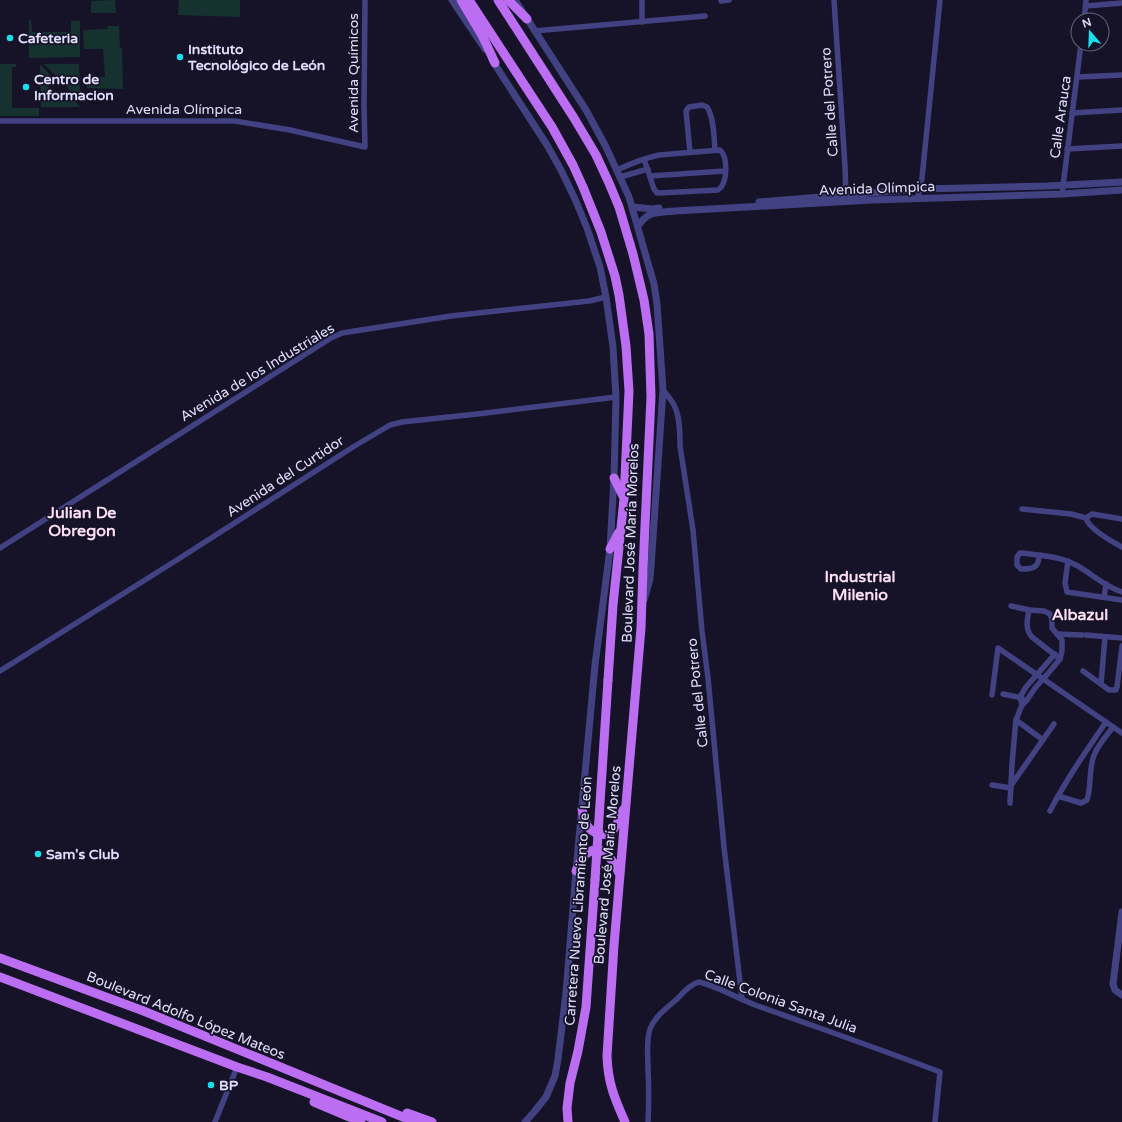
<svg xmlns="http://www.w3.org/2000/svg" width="1122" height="1122" viewBox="0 0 1122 1122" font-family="'Varela Round',sans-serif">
<rect width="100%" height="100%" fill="#161329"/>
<g fill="#163230">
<path d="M 115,0 L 116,13 L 91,13 L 91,1 Z"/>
<path d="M 179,0 L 240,0 L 240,17 L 178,15 Z"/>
<path d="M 29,20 L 31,20 L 32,32 L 71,32 L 71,21 L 80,21 L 80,57 L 29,58 Z"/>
<path d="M 107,26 L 119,26 L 120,48 L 122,48 L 123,89 L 87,88 L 86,78 L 105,77 L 103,49 L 84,49 L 83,30 L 108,29 Z"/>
<path d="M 0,64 L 16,64 L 16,67 L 12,67 L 12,108 L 39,108 L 39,116 L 0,116 Z"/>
<path d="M 40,64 L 51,76 L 44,83 L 62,100 L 69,93 L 80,107 L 41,107 Z"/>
<path d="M 44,64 L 79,64 L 80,100 Z"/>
</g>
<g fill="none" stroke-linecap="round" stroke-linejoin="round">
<g stroke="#424283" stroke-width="5.5">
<path d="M 642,0 L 642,22"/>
<path d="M 834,0 L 845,166 L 846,197"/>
<path d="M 721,1 L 729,0"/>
<path d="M 1086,6 L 1122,3"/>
<path d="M 1084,20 L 1086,0"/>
<path d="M 534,31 L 705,16"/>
<path d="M 1077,77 L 1122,75"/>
<path d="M 1072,113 L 1122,110"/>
<path d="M 0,121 L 235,121 L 290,130 L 365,147 L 364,104 L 365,0"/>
<path d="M 1067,149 L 1122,146"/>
<path d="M 690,152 L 686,111 L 689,107 L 702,105 L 707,107 C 714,117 714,138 715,150"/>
<path d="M 617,170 C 630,164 644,158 659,155 L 720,150 C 728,157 728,184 718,190 L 659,193 L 657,193 L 654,189 L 644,159"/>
<path d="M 650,176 L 725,171"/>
<path d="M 620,177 L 648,169"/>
<path d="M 1062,194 L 1081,44"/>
<path d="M 918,198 L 922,178 L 940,0"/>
<path d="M 663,390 C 667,395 671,399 674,405 C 680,416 680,434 680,446 L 693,530 L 702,631 L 708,678 L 724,847 L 742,999"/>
<path d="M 1022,509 L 1071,514 L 1086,518 L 1092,514 L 1122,519"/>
<path d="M 1086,518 C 1088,528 1112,542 1122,547"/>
<path d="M 0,548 L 331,338 L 342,333 L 451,316 L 589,301 L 606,297"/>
<path d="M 1039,555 C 1039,568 1033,569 1021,569 L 1017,565 L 1017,557 L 1020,553 C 1027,553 1033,555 1039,555 C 1054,557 1066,559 1078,566 C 1093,575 1106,587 1122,592"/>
<path d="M 1068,561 L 1065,583 L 1067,592 L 1122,600"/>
<path d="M 1104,597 L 1106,584"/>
<path d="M 1029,610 C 1027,620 1025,629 1032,637 L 1060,659"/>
<path d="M 1057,634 L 1082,635"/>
<path d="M 1086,635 L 1122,638"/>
<path d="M 0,671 L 180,558 L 353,447 L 390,425 L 402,422 L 477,414 L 616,397"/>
<path d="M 1083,671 L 1109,690 L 1116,690 L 1117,687 L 1122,646"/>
<path d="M 1101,684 L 1105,637"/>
<path d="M 1003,694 L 1022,698"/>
<path d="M 992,695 L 998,648 L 1122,733"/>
<path d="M 1022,705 L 1020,697 L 1026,687 L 1055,654"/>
<path d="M 1016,720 L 1043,740"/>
<path d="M 1012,784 L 1054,724"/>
<path d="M 992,785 L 1011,788"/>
<path d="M 1058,796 L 1081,803 L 1087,800 C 1092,785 1088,767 1095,753 C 1099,744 1107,735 1113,727"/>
<path d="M 1010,803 L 1012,764 L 1016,720 L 1022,705 L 1027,700 L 1035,688 L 1051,670 L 1060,659 L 1062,651 L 1062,640 L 1052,628 L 1052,619 L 1050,614 L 1044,611 L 1029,610 L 1011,606"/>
<path d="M 1050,811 C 1066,780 1086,751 1106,722"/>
<path d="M 215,1122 L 237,1067"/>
<path d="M 648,1122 C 649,1104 649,1087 648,1069 C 648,1056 646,1041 650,1029 C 655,1016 667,1008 677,999 C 683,993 690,984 699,982 C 719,987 739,999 758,1006 C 819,1028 880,1049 940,1072 L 935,1122"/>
</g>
<g stroke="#424283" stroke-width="7">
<path d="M 452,0 L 485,49"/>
<path d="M 515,0 L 586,110 L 606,147 L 629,197 L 654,284 L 657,304 L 663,390 L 651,567 L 650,579 L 644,600"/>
<path d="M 492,60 L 547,145 L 561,170 L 575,199 L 587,228 L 600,267 L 606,297 L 613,347 L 616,397 L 614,478 L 610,549 L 595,665 L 576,871 L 566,993 L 558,1059 L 555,1076 L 546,1097 L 534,1112 L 525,1122"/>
<path d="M 759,202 L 920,189 L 1047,186 L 1122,182"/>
<path d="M 633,207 L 652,209 L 659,208"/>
<path d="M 638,226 C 649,210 657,213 675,211 L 872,200 L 1062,194 L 1122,190"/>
<path d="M 1122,912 L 1113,984 L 1115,990 L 1122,995"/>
</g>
<g stroke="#bc6ef2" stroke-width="9">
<path d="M 461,0 L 483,37 L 495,63"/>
<path d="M 469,0 L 552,127 L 573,165 L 583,187 L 601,232 L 615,276 L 619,295 L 626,346 L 629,391 L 624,499 L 613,605 L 608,680"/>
<path d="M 498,0 L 574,118 L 596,155 L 609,183 L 619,207 L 633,254 L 644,300 L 649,334 L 651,397 L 643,569 L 641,628 L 614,945 L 607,1056 C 608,1083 614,1097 625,1122"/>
<path d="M 508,0 L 527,19"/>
<path d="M 614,478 L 623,496"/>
<path d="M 610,549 L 619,532"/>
<path d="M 582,809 C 585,822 586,830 599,834 C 603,835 607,835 611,832 C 617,827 620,817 623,810"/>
<path d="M 576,871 C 579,865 581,858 586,854 C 603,841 613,861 619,873"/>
<path d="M 0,958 L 141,1010 L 415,1122"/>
<path d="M 0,977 L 237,1067 L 267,1077 L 382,1122"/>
<path d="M 314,1102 L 361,1122"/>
<path d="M 407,1113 L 432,1122"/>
<path d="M 568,1122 L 567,1108 L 570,1083 L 578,1051 L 586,1007 L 595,880"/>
</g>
<path stroke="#bc6ef2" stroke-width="9" d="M 595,880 L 608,680"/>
</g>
<g fill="#1bdeeb" stroke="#161329" stroke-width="1.5">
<circle cx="10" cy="38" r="4"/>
<circle cx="180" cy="57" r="4"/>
<circle cx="26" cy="87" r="4"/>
<circle cx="38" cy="854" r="4"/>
<circle cx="211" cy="1085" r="4"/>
</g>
<g text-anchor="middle" stroke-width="3.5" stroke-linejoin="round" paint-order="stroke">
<g font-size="14" font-weight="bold" fill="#e0defc" stroke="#161329" text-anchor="start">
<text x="18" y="43">Cafeteria</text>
<text x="188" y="54">Instituto<tspan x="188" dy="16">Tecnológico de León</tspan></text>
<text x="34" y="84">Centro de<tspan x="34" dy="16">Informacion</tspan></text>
<text x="46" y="859">Sam's Club</text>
<text x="219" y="1090">BP</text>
</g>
<g font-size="14" fill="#e0defc" stroke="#161329">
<text transform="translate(353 73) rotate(-90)" y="5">Avenida Químicos</text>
<text transform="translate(829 102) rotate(-94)" y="5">Calle del Potrero</text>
<text x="184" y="114">Avenida Olímpica</text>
<text transform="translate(1060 117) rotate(-82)" y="5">Calle Arauca</text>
<text transform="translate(877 188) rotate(-2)" y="5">Avenida Olímpica</text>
<text transform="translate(257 372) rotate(-31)" y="5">Avenida de los Industriales</text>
<text transform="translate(285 476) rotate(-33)" y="5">Avenida del Curtidor</text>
<text transform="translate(630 543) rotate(-88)" y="5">Boulevard José María Morelos</text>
<text transform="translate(697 693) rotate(-96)" y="5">Calle del Potrero</text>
<text transform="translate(607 865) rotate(-85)" y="5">Boulevard José María Morelos</text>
<text transform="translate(578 901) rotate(-86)" y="5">Carretera Nuevo Libramiento de León</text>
<text transform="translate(781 1001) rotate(20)" y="5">Calle Colonia Santa Julia</text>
<text transform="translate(186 1015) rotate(22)" y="5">Boulevard Adolfo López Mateos</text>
</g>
<g font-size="16" font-weight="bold" fill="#fcdff3" stroke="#161329">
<text x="82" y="518">Julian De<tspan x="82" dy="18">Obregon</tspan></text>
<text x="860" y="582">Industrial<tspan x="860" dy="18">Milenio</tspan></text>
<text x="1080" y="620">Albazul</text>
</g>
</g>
<g transform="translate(1090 32) rotate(341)"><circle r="19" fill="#161329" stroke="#67647d"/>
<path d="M0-3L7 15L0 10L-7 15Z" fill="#1bdeeb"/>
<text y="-6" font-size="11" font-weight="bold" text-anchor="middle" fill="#e0defc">N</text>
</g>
</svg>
